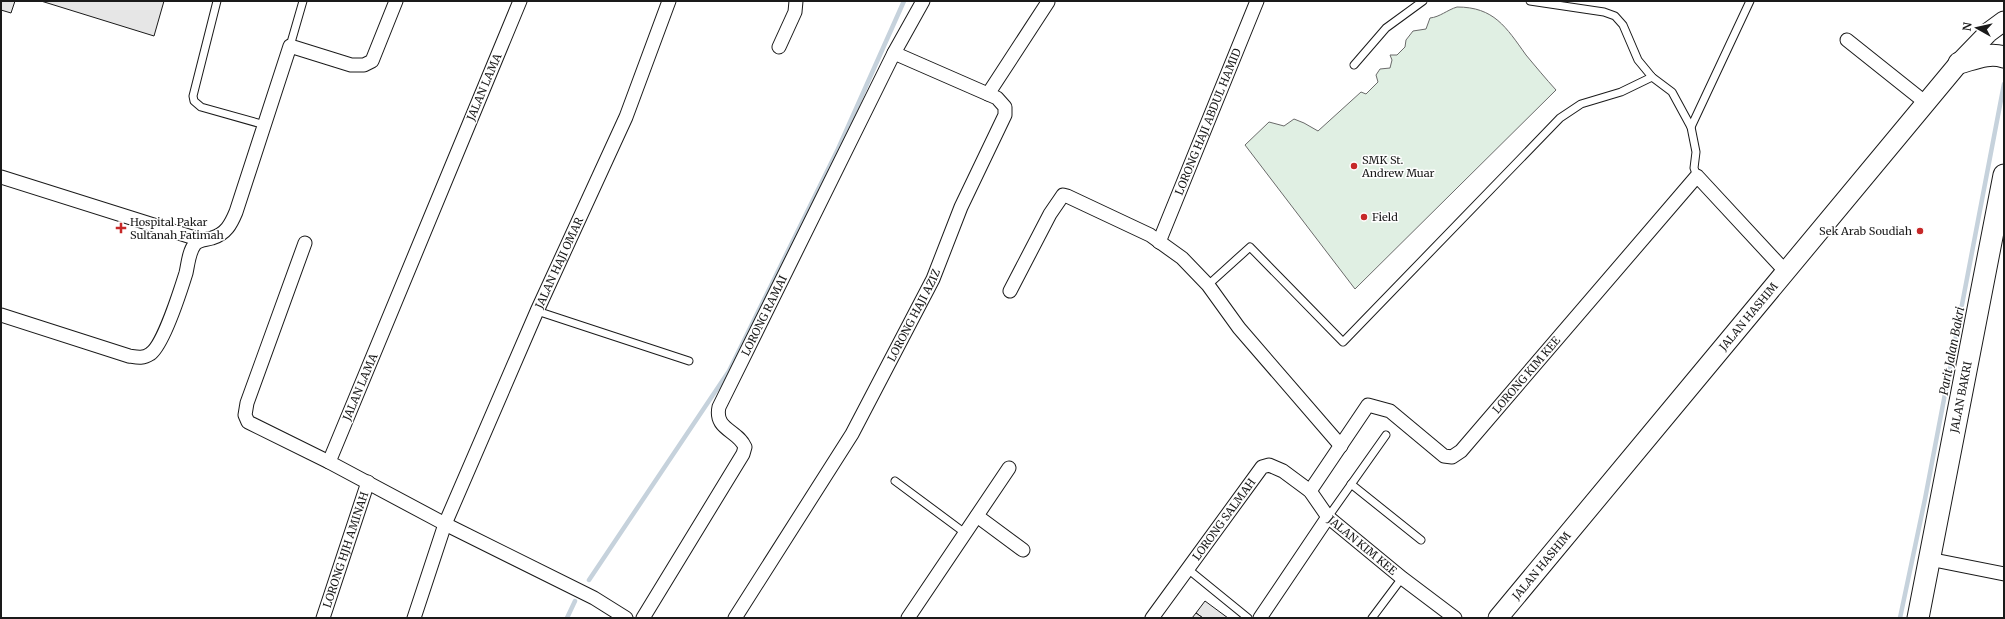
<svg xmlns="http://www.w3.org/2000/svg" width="2005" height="619" viewBox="0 0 2005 619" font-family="Merriweather,serif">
<rect width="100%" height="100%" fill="#fff"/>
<path fill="#e0efe3" stroke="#6a6a6a" d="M 1457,7 C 1494,7 1506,27 1526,55 C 1536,67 1546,79 1556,90 L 1355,289 L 1245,145 L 1269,122 L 1284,126 L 1294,119 L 1304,123 L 1318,131 L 1361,92 L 1366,94 L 1378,82 L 1376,75 L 1380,69 L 1390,68 L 1392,60 L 1390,55 L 1397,55 L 1405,47 L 1406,40 L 1413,31 L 1426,29 L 1430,18 C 1440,17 1447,10 1457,7 Z"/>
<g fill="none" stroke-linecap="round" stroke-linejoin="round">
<g stroke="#c6d2dc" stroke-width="4.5">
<path d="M 589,580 L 729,371 L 838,149 L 904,1"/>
<path d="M 567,618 L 575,601"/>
<path d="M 1900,618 L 1925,499 L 2004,84"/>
</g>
</g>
<g fill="#e6e6e6" stroke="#1a1a1a">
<path d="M 1,1 L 15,1 L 11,13 L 1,10 Z"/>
<path d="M 41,1 L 164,1 L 154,36 Z"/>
<path d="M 1205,601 L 1228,618 L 1203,618 L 1196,613 Z"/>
<path d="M 1196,613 L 1203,618 L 1192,618 Z"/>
</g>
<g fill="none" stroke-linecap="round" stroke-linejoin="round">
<defs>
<g id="lane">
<path d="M 217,1 L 193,96 L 194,101 L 201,107 L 265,125"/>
<path d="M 1530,1 L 1604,12 L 1615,16 L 1623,25 L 1638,60 L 1652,77 L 1672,92 L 1691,127 L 1696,152 L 1694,168 L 1697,176"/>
<path d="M 290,46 L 303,1"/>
<path d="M 1354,65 L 1386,28 L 1423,1"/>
<path d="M 1691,127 L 1750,1"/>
<path d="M 1208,285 L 1250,247 L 1343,342 L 1560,118 L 1581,104 L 1621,92 L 1652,77"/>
<path d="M 537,311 L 689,361"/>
<path d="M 895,481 L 965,533"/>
<path d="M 1351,484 L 1421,540"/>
<path d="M 1328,517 L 1386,435"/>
<path d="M 1189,570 L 1248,618"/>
<path d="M 1372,618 L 1402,578"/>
</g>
<g id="street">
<path d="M 520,1 L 329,462 L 445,524 L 594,598 L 626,618"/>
<path d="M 1847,40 L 1926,103"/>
<path d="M 779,47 L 795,12 L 796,1"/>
<path d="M 988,94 L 1048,2"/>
<path d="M 1,177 L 201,240"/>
<path id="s1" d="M 1159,242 L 1257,1"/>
<path d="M 305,243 L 247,403 L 245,415 L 248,422 L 329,462"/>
<path d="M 1010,291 L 1050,214 L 1063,195 L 1067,196 L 1150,235 L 1182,258 L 1208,285 L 1239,328 L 1341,446"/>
<path d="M 1,315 L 129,356 C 136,357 143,359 150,354 C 163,346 181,289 186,273 C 188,264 189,251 195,244 C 200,239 206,240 212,238 C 226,234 231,224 236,212 L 290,46 L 351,65 L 364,65 L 372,61 L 396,1"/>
<path id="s2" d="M 1310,491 L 1368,405 L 1390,411 L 1444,456 L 1452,457 L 1461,451 L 1697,176 L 1786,272"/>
<path d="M 977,516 L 1023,550"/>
<path d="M 1929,559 L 2004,574"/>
<path id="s3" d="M 323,618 L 368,482"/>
<path id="s4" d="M 414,618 L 445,524 L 537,311 L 626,117 L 669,1"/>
<path id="s5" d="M 643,618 L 743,454 L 745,447 C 738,430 714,430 719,407 L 894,53 L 923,1"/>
<path id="s6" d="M 735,618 L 852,434 L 933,279 L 961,207 L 1005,115 L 1005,107 L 997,98 L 894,53"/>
<path d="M 908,618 L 1009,468"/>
<path id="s7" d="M 1152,618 L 1262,467 L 1269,465 L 1283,471 L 1310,491 L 1328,517 L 1402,578 L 1455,618"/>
<path d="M 1260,618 L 1328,517"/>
</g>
<g id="secondary">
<path id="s8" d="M 1498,618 L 1959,63 L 1989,32 L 2004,21"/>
</g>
<g id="primary">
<path d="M 1959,63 C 1974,59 1989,52 2004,57"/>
<path id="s9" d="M 1918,618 L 2004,175"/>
</g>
</defs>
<use href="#lane" stroke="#1a1a1a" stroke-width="9"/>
<use href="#street" stroke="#1a1a1a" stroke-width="15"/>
<use href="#secondary" stroke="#1a1a1a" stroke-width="21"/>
<use href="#primary" stroke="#1a1a1a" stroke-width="23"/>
<use href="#lane" stroke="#fff" stroke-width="7"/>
<use href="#street" stroke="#fff" stroke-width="13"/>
<use href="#secondary" stroke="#fff" stroke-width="19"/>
<use href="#primary" stroke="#fff" stroke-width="21"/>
</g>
<g fill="#c62828" stroke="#fff" stroke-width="1.5">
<circle cx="1354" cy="166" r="4"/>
<circle cx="1364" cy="217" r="4"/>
<path d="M119 222h4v4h4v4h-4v4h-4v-4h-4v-4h4z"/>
<circle cx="1920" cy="231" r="4"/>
</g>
<g text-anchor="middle" stroke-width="3" stroke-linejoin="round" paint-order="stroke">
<g font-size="11" fill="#1a1a1a" stroke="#fff">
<text transform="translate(484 87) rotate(-67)" y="4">JALAN LAMA</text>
<text dy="4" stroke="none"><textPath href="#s1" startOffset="130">LORONG HAJI ABDUL HAMID</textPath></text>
<text dy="4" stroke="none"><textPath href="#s4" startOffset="384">JALAN HAJI OMAR</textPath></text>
<text dy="4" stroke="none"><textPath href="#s6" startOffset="352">LORONG HAJI AZIZ</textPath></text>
<text dy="4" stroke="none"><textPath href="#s5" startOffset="352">LORONG RAMAI</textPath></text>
<text dy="4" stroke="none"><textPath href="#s8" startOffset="392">JALAN HASHIM</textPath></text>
<text dy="4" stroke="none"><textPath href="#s2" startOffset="316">LORONG KIM KEE</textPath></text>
<text transform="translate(360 387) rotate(-67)" y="4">JALAN LAMA</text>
<text dy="4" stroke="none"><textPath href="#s9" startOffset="225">JALAN BAKRI</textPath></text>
<text dy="4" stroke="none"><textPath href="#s7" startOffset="122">LORONG SALMAH</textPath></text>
<text dy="4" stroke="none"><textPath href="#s7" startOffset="319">JALAN KIM KEE</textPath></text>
<text dy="4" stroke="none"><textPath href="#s3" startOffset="72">LORONG HJH AMINAH</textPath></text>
<text dy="4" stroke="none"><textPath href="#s8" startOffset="68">JALAN HASHIM</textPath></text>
</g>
<g font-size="11" fill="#1a1a1a" stroke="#fff" text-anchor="start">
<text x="1362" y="164">SMK St.<tspan x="1362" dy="13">Andrew Muar</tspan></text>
<text x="1372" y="221">Field</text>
<text x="130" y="226">Hospital Pakar<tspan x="130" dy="13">Sultanah Fatimah</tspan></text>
<text x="1912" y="235" text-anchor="end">Sek Arab Soudiah</text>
</g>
<g font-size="12" font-style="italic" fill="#1a1a1a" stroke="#fff">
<text transform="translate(1952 351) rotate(-79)" y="4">Parit Jalan Bakri</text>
</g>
</g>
<rect width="2005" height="619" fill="none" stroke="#1a1a1a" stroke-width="4"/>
<g transform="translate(1977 28) rotate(278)" stroke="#ffffff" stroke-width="3" paint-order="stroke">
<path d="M0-3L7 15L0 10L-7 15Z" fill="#1a1a1a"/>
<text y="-6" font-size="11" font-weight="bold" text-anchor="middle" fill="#1a1a1a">N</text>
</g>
</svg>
